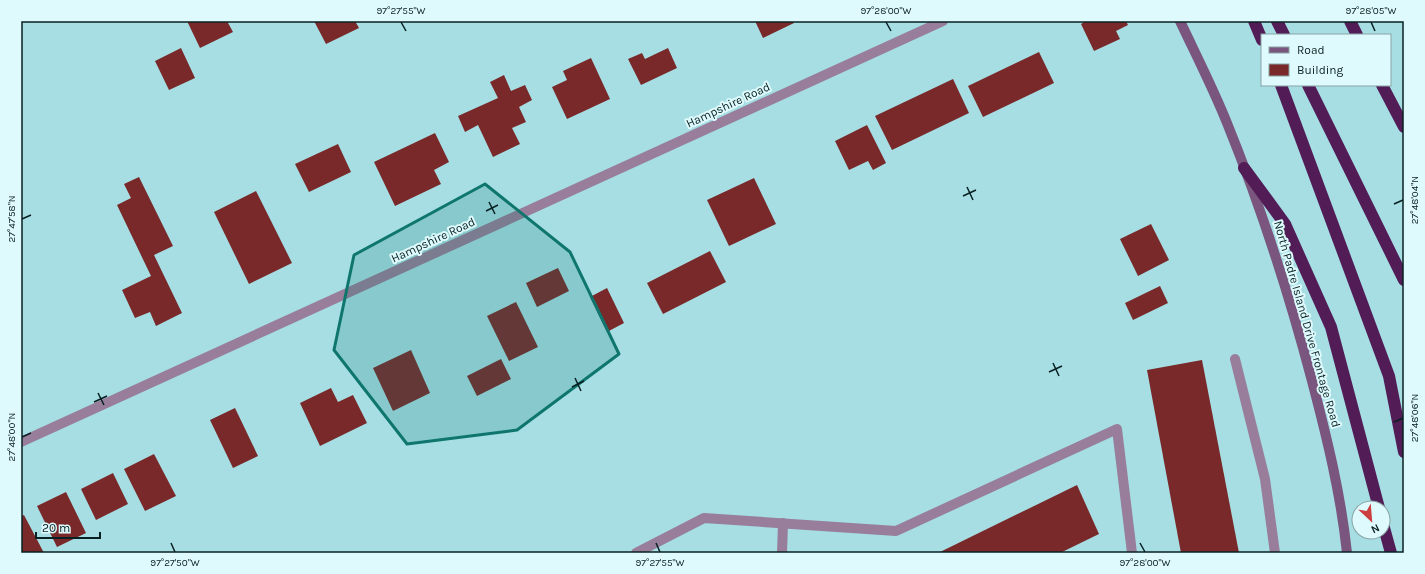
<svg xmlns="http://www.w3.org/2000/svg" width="1425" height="574" viewBox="0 0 1425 574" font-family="Karla,sans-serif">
<rect width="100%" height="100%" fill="#a6dee4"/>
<g fill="#792929">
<path d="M 187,21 L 227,21 L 233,32 L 200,48 Z"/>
<path d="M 314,21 L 355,21 L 359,28 L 326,44 Z"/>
<path d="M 755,21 L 793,21 L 794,23 L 763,38 Z"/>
<path d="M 1086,21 L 1126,21 L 1128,25 L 1116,31 L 1120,39 L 1094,51 L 1081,24 Z"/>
<path d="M 181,48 L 195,78 L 169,90 L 155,61 Z"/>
<path d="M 668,48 L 677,68 L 641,85 L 628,59 L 642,53 L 645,59 Z"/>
<path d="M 1039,52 L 1054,83 L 983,117 L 968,86 Z"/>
<path d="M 591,58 L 610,99 L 567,119 L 552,87 L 567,80 L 563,71 Z"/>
<path d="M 504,75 L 511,91 L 525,85 L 532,100 L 519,107 L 526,122 L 512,128 L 520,144 L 493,157 L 478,125 L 465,132 L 458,116 L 498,98 L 490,82 Z"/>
<path d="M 953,79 L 969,113 L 892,150 L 875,116 Z"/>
<path d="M 867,125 L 886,163 L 873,170 L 868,161 L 849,170 L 835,141 Z"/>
<path d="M 435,133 L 449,162 L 434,170 L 441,184 L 395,206 L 374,162 Z"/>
<path d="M 338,144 L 351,172 L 309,192 L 295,164 Z"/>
<path d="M 139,177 L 173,246 L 154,255 L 182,313 L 156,326 L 150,312 L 135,318 L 122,290 L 151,276 L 117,205 L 131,198 L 124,184 Z"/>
<path d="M 754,178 L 776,224 L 729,246 L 707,200 Z"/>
<path d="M 256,191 L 292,263 L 249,284 L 214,212 Z"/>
<path d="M 1151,224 L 1169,260 L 1138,276 L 1120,239 Z"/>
<path d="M 710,251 L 726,282 L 663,314 L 647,283 Z"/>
<path d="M 558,268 L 569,291 L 537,307 L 526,283 Z"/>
<path d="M 1160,286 L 1168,303 L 1133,320 L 1125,303 Z"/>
<path d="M 607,288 L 624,323 L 607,332 L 590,297 Z"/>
<path d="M 516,302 L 538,347 L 509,361 L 487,316 Z"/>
<path d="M 411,350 L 430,393 L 393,411 L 373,368 Z"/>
<path d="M 501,359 L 511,379 L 477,396 L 467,376 Z"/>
<path d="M 1202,360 L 1239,553 L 1181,553 L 1147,370 Z"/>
<path d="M 331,388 L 338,402 L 353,395 L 367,423 L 320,446 L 300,403 Z"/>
<path d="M 235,408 L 258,456 L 233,468 L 210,420 Z"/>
<path d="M 154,454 L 176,496 L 145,511 L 124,469 Z"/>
<path d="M 113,473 L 128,504 L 96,520 L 81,489 Z"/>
<path d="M 1077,485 L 1099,534 L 1060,553 L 938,553 Z"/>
<path d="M 66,492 L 86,533 L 57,547 L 37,506 Z"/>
<path d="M 24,515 L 44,553 L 21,553 L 21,516 Z"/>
</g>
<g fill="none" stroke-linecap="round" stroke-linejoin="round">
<g stroke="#987e9a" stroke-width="10">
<path d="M 1235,359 L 1265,479 L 1275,553"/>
<path d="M 636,553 L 704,518 L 896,531 L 1117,429 L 1132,553"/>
<path d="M 782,553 L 783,523"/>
</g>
<path stroke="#987e9a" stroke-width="10" d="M 21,442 L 943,21"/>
<path stroke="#7a557d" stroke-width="10" d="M 1180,21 C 1196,55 1213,88 1227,123 C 1261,207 1289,294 1312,381 C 1327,438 1341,495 1347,553"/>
<g stroke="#521d57" stroke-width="12">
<path d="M 1254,21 L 1262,40"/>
<path d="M 1277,21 L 1284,35"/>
<path d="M 1350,21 L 1357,35"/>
<path d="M 1281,85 L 1389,376 L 1404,452"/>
<path d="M 1308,85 L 1404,280"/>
<path d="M 1382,85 L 1404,127"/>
<path d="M 1244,168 L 1285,224 L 1331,327 L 1379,508"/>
<path d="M 1383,524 L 1391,553"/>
</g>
</g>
<path fill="#0f766e" fill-opacity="0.2" stroke="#0f766e" stroke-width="3" stroke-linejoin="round" d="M 485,184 L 570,252 L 619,354 L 517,430 L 407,444 L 334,350 L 354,255 Z"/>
<path fill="none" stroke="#092022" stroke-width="1.5" d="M 401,22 L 406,31M 886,22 L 891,31M 1371,22 L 1375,31M 967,187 L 973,200M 963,196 L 976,190M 489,202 L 495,214M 1394,204 L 1403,200M 486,211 L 498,205M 22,219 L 31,215M 1053,363 L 1059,376M 1049,372 L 1062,366M 575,378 L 581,391M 572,387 L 584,381M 98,393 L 104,405M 94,402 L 107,396M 1394,422 L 1403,418M 22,437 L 31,433M 171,543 L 175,552M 656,543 L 660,552M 1140,543 L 1145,552"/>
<g text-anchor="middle" stroke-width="4" stroke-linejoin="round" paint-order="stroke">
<g font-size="12" fill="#092022" stroke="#defafc">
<text transform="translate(728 105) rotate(-25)" y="4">Hampshire Road</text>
<text transform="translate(433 240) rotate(-25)" y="4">Hampshire Road</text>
<text transform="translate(1307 324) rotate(74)" y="4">North Padre Island Drive Frontage Road</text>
</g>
</g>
<rect width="1425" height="574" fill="none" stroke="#defafc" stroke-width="44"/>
<rect x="1261" y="34" width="130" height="52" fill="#defafc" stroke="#89a3a5"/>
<rect x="1269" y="47" width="20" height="6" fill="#7a557d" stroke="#89a3a5"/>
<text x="1297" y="54" font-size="12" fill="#092022">Road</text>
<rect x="1269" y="64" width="20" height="12" fill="#792929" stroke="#89a3a5"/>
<text x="1297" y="74" font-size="12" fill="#092022">Building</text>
<g transform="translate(1371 520) rotate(154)"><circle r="19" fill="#defafc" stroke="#89a3a5"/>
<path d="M0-3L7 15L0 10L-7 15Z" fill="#cc3d40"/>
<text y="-6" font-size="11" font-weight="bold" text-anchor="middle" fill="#092022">N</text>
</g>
<path d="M36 532v6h64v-6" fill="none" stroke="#092022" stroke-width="2"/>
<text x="42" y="532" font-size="12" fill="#092022" stroke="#defafc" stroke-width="3" paint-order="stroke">20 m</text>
<rect x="22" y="22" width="1381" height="530" fill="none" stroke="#092022" stroke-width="1.5"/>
<g font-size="10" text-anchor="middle" fill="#092022">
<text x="401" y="14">97°27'55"W</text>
<text x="886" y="14">97°28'00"W</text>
<text x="1371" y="14">97°28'05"W</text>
<text transform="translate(1414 200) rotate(-90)" y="4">27°48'04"N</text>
<text transform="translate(11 219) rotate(-90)" y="4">27°47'58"N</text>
<text transform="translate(1414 418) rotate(-90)" y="4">27°48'06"N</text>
<text transform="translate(11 437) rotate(-90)" y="4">27°48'00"N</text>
<text x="175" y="566">97°27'50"W</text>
<text x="660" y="566">97°27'55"W</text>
<text x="1145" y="566">97°28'00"W</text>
</g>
</svg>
